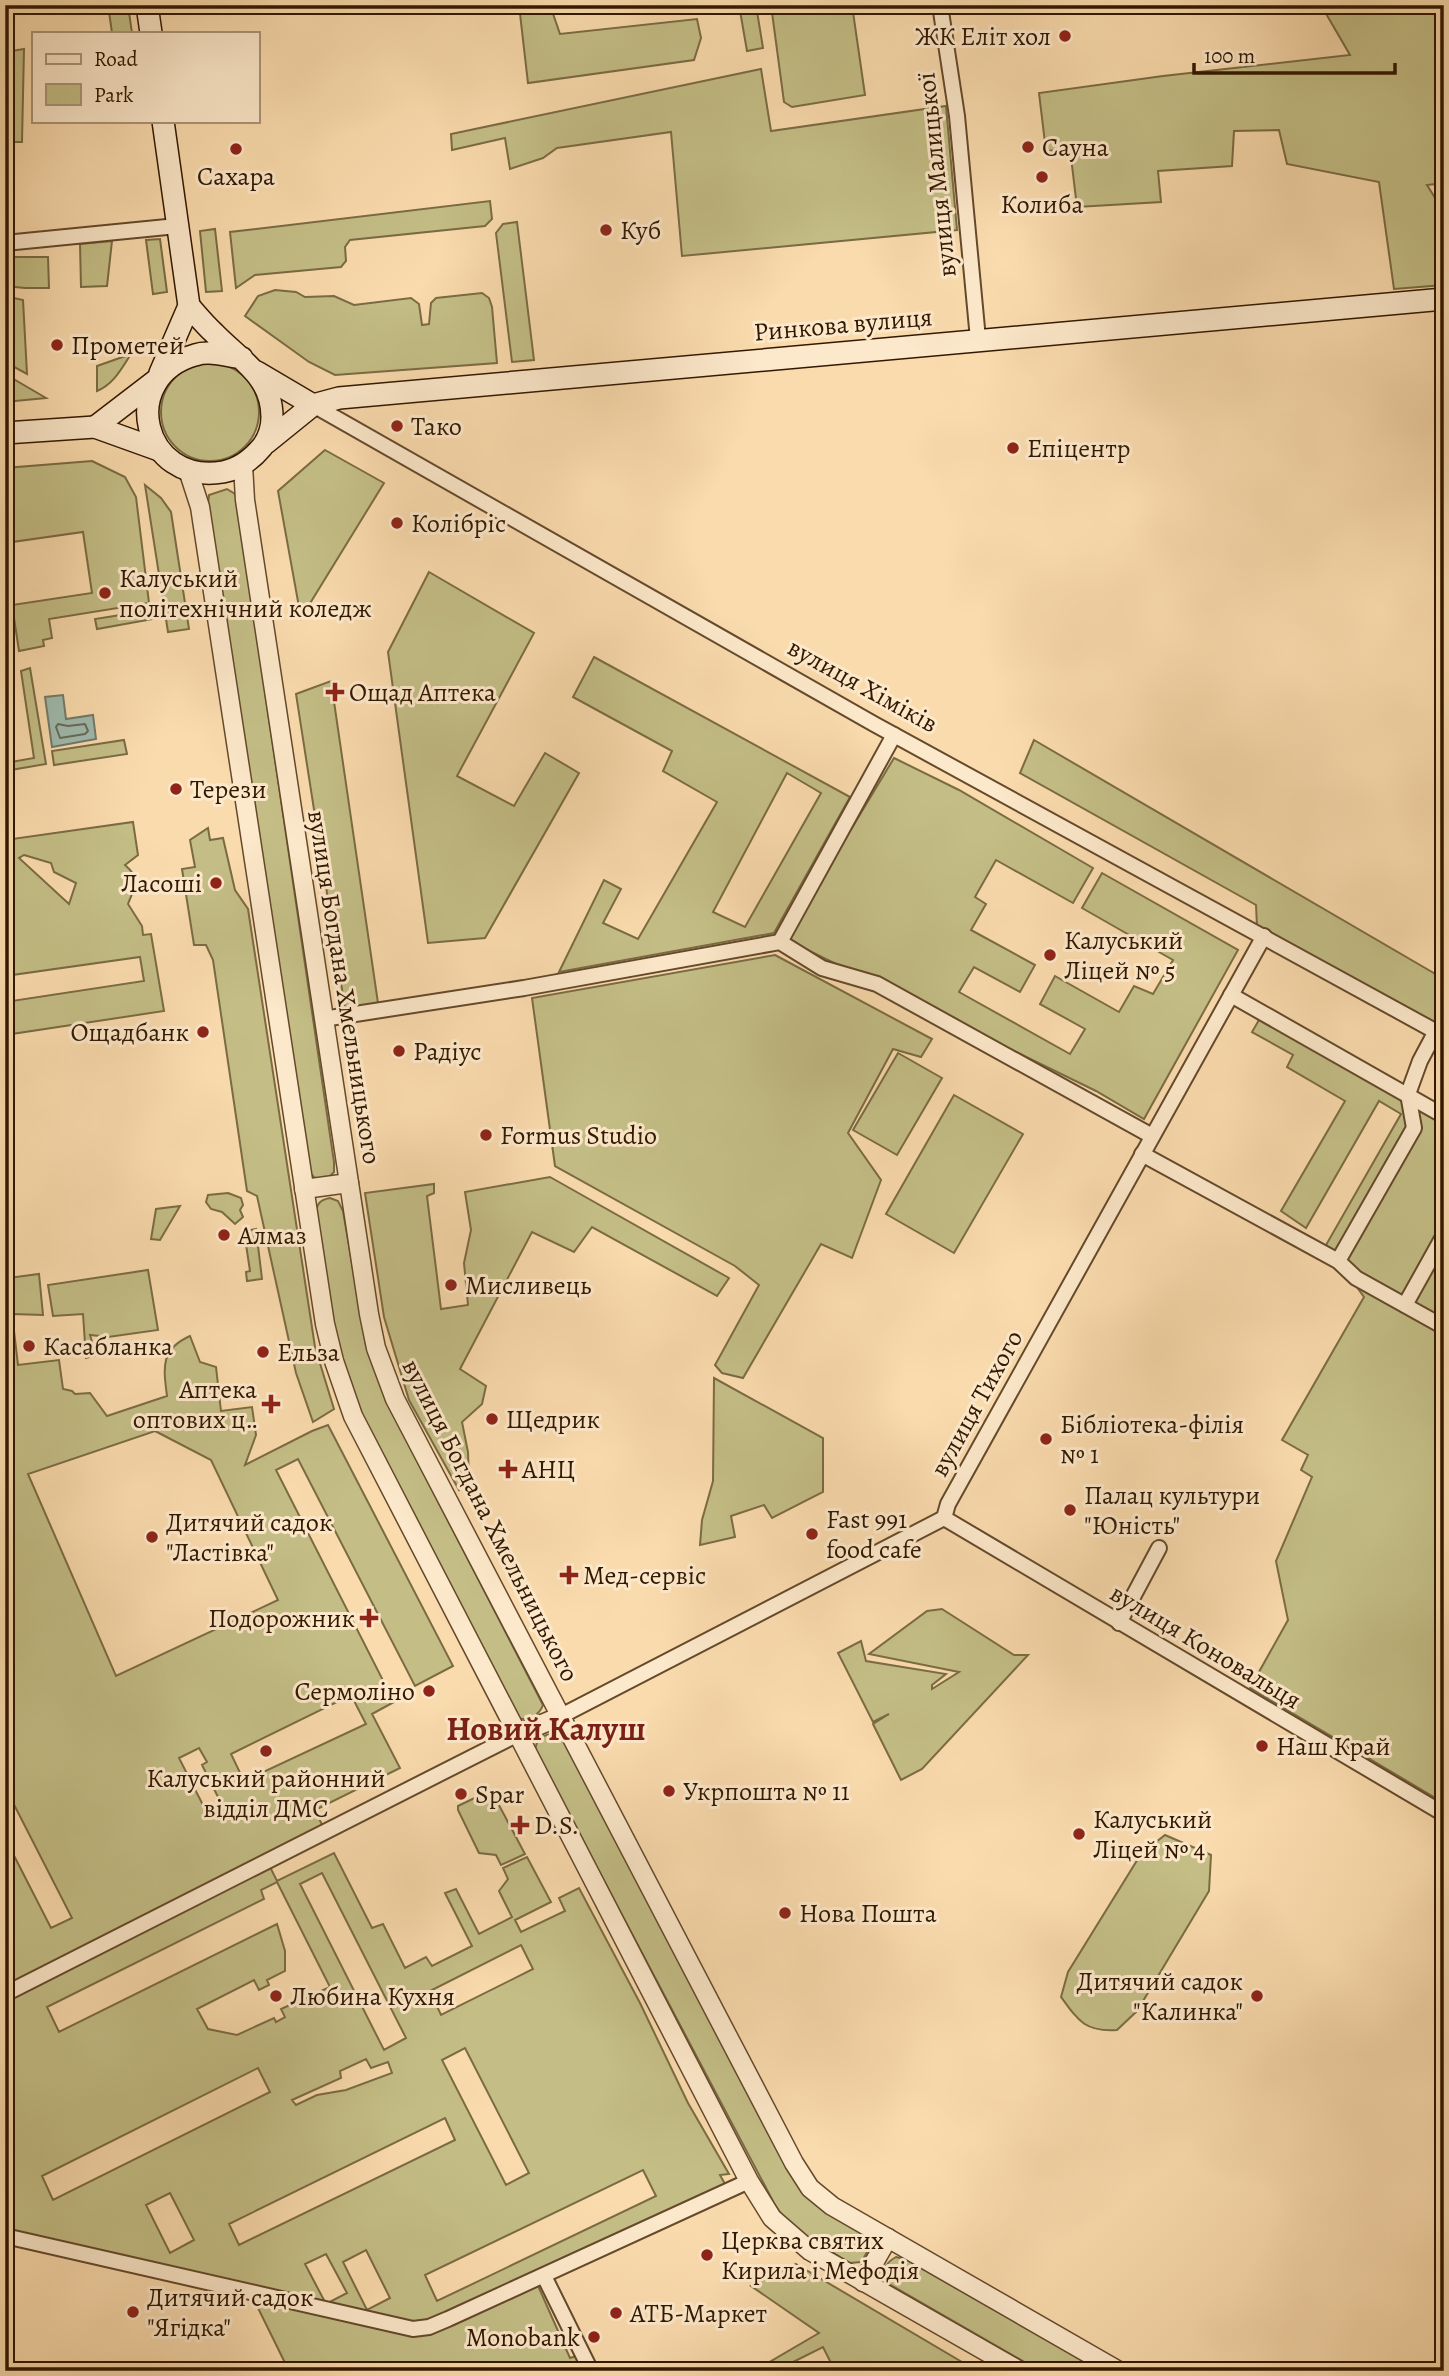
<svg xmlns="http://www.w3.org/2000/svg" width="1449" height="2376" viewBox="0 0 1449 2376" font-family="Alegreya,serif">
<rect width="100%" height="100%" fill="#fadbad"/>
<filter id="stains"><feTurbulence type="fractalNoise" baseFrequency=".00286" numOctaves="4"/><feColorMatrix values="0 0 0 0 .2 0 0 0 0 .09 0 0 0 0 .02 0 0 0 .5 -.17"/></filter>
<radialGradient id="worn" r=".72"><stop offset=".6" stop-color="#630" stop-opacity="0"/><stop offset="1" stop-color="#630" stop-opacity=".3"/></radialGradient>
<g fill="#c4be86" stroke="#7b6b43" stroke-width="2" fill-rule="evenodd">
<path d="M 108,5 L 128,5 L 132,33 L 112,33 Z"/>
<path d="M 519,5 L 550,5 L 560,34 L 697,19 L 701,38 L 694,60 L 528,83 Z"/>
<path d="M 739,5 L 756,5 L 763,48 L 747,51 Z"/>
<path d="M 771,5 L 852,5 L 865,95 L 792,107 L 784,102 Z"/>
<path d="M 1321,5 L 1431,5 L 1434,7 L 1436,24 L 1444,24 L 1444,183 L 1427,185 L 1444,212 L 1444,285 L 1394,289 L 1379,182 L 1287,164 L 1279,130 L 1234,131 L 1232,166 L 1158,171 L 1161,202 L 1077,207 L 1070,149 L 1046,151 L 1039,93 L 1163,76 L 1350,55 Z"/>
<path d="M 24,49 L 22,142 L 5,142 L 5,52 Z"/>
<path d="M 761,69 L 771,131 L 946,106 L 957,230 L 682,256 L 671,132 L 557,148 L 543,158 L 510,169 L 505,138 L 452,150 L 451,134 Z"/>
<path d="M 490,201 L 492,219 L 485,226 L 350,240 L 345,247 L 346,261 L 341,267 L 255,275 L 236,288 L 230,232 Z"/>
<path d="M 517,222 L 534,360 L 512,362 L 496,233 L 503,224 Z"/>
<path d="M 215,229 L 222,291 L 206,292 L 200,231 Z"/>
<path d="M 160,239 L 167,292 L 153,294 L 146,240 Z"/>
<path d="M 112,241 L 107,286 L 81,287 L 80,244 Z"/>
<path d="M 5,257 L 48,257 L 49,288 L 25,288 L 5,286 Z"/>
<path d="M 275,290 L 296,292 L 305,297 L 334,296 L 354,305 L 411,298 L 419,304 L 422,325 L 429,324 L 431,303 L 436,298 L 482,293 L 489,298 L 492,307 L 497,363 L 335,375 L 309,362 L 245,316 L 258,296 Z"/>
<path d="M 5,296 L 23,300 L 27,374 L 5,362 Z"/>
<path d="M 131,354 C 121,369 114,384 97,391 L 97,366 Z"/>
<circle cx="210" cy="412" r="49"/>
<path d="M 5,374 L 46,398 L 5,402 Z"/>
<path d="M 325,450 L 384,483 L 301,618 L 278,491 Z"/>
<path d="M 92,461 L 125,477 L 136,497 L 149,603 L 49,619 L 52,638 L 43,640 L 44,646 L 19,651 L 12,605 L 92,593 L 83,532 L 12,542 L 9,520 L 5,520 L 5,468 Z"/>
<path d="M 145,485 L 161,498 L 171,512 L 189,629 L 168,632 Z"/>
<path d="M 227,489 L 235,494 L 237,500 L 334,1162 L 334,1172 L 327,1179 L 317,1180 L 310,1173 L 208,505 L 209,495 Z"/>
<path d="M 429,572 L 534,633 L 457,776 L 514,806 L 545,753 L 579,773 L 485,938 L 428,943 L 388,652 Z"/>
<path d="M 152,610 L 153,619 L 97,629 L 95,619 Z"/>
<path d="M 594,657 L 850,797 L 774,933 L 559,972 L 604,880 L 621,889 L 603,923 L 638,939 L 717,802 L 663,771 L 672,751 L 573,697 ZM 787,773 L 821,793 L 745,927 L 713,912 Z"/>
<path d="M 30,668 L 46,764 L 5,771 L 5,763 L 34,758 L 21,671 Z"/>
<path d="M 331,681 L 379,1010 L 346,1015 L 296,694 Z"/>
<path d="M 124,740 L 127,754 L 54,765 L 52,751 Z"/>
<path d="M 1034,740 L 1444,979 L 1444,1031 L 1257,927 L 1256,905 L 1020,773 Z"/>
<path d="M 894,758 L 959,790 L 1093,868 L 1073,903 L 996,860 L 975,897 L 986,904 L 971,930 L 1035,965 L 1020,992 L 974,967 L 959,992 L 1070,1054 L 1085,1029 L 1040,1004 L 1055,976 L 1119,1012 L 1134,986 L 1153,994 L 1173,960 L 1082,908 L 1102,873 L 1238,950 L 1144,1119 L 1096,1091 L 785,939 Z"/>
<path d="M 133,822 L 138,855 L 125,865 C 142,880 135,885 128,904 L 142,926 L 143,935 L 151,934 L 164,1011 L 5,1035 L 5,1002 L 144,981 L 140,957 L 5,976 L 5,840 ZM 24,855 L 51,863 L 54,872 L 76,883 L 69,904 L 19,858 Z"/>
<path d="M 208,828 L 210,840 L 223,838 L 235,890 L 248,909 L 315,1347 L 334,1409 L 313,1422 L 296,1373 L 257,1196 L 247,1191 L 213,960 L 206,945 L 194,945 L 182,869 L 195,867 L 190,840 Z"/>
<path d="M 775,955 L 932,1039 L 921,1057 L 893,1049 L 848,1133 L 881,1180 L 852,1258 L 821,1244 L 743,1378 L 722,1373 L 715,1365 L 759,1285 L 735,1266 L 555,1166 L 532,998 Z"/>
<path d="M 1263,1013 L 1444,1114 L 1444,1803 L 1250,1688 L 1288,1620 L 1276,1561 L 1312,1477 L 1301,1470 L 1308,1455 L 1282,1440 L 1364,1297 L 1338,1261 L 1322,1252 L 1401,1114 L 1379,1101 L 1306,1228 L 1281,1211 L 1345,1101 L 1287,1067 L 1293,1055 L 1252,1032 Z"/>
<path d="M 898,1053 L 942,1078 L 897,1155 L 853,1130 Z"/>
<path d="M 954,1095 L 1023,1134 L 954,1253 L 886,1214 Z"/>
<path d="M 550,1177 L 729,1278 L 717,1296 L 592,1227 L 574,1252 L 532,1232 L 460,1369 L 486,1386 L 482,1404 L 462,1422 L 468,1452 L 469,1478 L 459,1490 L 409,1400 L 384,1317 L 365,1193 L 434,1184 L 434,1193 L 427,1196 L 441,1309 L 468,1305 L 464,1263 L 471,1230 L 465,1192 Z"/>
<path d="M 228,1193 L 241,1198 L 243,1205 L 240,1210 L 243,1217 L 235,1224 L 222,1212 L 211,1209 L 206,1202 L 208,1195 Z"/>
<path d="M 330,1198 L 338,1201 L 343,1211 L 366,1345 L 387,1402 L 543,1705 C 539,1716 528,1721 517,1718 L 362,1415 L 337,1345 L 315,1216 C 317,1205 318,1200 330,1198 Z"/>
<path d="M 180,1206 L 160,1240 L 151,1239 L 156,1209 Z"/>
<path d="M 256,1229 L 262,1279 L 247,1281 L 246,1272 L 250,1271 L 244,1231 Z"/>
<path d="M 5,1250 L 9,1278 L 39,1274 L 43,1315 L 12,1314 L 18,1365 L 59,1360 L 63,1389 L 72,1391 L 75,1394 L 90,1393 L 107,1416 L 167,1396 C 163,1366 161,1349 190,1336 L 200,1362 L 216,1367 L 221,1411 L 252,1407 L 256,1435 L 245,1465 L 312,1431 L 328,1425 L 453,1666 L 415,1686 L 298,1459 L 276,1470 L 394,1702 L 372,1714 L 400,1768 L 315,1810 L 325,1831 L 267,1861 L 277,1881 L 334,1853 L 372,1928 L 383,1924 L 405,1968 L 426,1957 L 432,1966 L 472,1946 L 445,1893 L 456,1889 L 479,1934 L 512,1917 L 499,1891 L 508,1879 L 503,1868 L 527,1857 L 551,1902 L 515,1920 L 521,1932 L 565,1911 L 559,1898 L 579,1888 L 640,2003 L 688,2103 L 729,2174 L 720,2175 L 729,2191 L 535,2279 L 570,2358 L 583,2354 L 591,2371 L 289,2371 L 256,2304 L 254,2294 L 5,2236 L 5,1838 L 51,1928 L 72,1918 L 5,1787 ZM 155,1431 L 211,1460 L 278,1600 L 116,1676 L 28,1474 ZM 351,1695 L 366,1724 L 244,1781 L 231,1754 ZM 199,1748 L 207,1762 L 202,1765 L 221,1803 L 206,1811 L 179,1758 ZM 322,1873 L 406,2038 L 384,2050 L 300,1884 ZM 277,1882 L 330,1987 L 281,2009 L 285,2017 L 276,2022 L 274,2018 L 237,2035 L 208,2029 L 197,2009 L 254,1980 L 259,1990 L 269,1985 L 267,1980 L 285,1971 L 285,1951 L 277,1924 L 59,2032 L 47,2007 L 264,1899 L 261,1890 ZM 521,1945 L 533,1969 L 441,2015 L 430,1991 ZM 465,2048 L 529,2173 L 506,2185 L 442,2060 ZM 366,2059 L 371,2068 L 388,2062 L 392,2073 L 346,2090 L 317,2095 L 296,2105 L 292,2100 L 341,2078 L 340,2071 ZM 258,2068 L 270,2092 L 53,2200 L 42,2176 ZM 445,2118 L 455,2140 L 239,2245 L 229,2224 ZM 643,2170 L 656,2196 L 437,2301 L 425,2275 ZM 170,2193 L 194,2240 L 170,2253 L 146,2205 ZM 366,2250 L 390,2298 L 367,2310 L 343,2262 ZM 326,2254 L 347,2293 L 326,2304 L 305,2264 Z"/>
<path d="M 148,1270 L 158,1330 L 108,1337 L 90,1335 L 96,1355 L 86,1358 L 83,1314 L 53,1316 L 48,1285 Z"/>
<path d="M 714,1378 L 823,1438 L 823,1492 L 772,1518 L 764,1505 L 731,1516 L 735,1537 L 700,1545 L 702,1520 L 713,1481 Z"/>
<path d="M 942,1609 L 1014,1655 L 1028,1655 L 922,1769 L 901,1780 L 873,1724 L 889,1714 L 873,1722 L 838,1653 L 861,1641 L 866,1661 L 946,1674 L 932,1685 L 932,1689 L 959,1672 L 869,1654 L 927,1611 Z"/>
<path d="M 555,1732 L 562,1736 L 803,2192 L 863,2233 C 871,2245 869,2251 861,2262 L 850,2263 L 801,2233 L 785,2220 L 774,2203 L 535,1750 L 538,1738 Z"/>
<path d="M 491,1790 L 525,1854 L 501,1865 L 496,1855 L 479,1853 L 458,1810 L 458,1806 Z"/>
<path d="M 1165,1835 L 1211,1855 L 1209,1891 L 1137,2011 L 1117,2030 C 1086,2032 1079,2022 1061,1997 L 1068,1972 L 1141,1854 Z"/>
<path d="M 896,2257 L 905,2259 L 1102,2371 L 1040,2371 L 889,2284 L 883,2277 C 884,2267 887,2262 896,2257 Z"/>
<path d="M 796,2264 L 967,2365 L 962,2371 L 835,2371 L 823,2347 L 793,2362 L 797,2371 L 754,2371 L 819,2333 L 751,2286 Z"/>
</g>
<path fill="#9fbbaf" stroke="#737a69" stroke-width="2" d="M 63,695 L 66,719 L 93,715 L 96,739 L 52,747 L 45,697 Z"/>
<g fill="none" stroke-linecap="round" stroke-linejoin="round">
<path stroke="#686a58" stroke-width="2" d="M 58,724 L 68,726 L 85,724 L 88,731 L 85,734 L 60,738 L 56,727 Z"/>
<defs>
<g id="minor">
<path d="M 940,5 L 957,116 L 978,339"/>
<path d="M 5,243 L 177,226"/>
<path d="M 313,405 L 874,724 L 1444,1036"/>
<path d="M 780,942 L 894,735"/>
<path d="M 1231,995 L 1444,1116"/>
<path d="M 323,1019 L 524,988 L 780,942 L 822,968 L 877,984 L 1152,1136"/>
<path d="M 1142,1154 L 1338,1261 L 1356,1278 L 1444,1327"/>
<path d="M 1338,1261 L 1414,1128 L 1408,1094 L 1420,1061 L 1436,1031"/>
<path d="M 1405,1305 L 1444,1235"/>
<path d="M 944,1518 L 1444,1814"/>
<path d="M 1119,1623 L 1159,1548"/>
<path d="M 561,1716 L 944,1518 L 948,1504 L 1264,936"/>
<path d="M 5,1994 L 516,1735"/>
<path d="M 5,2236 L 413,2329 L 429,2327 L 448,2319 L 749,2181"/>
<path d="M 544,2276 L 591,2371"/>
</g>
<g id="tertiary">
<path d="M 243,465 L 245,500 L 369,1314 L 376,1348 L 395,1399 L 794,2163 L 810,2188 L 832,2206 L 1119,2371"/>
<path d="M 188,470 L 200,507 L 325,1324 L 334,1361 L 353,1416 L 749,2181 L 772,2218 L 810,2251 L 1020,2371"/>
<path d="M 304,1189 L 349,1183"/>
<path d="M 516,1735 L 561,1716"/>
<path d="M 863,2282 L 888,2238"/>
</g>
<g id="secondary">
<path d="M 147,5 L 151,33"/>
<path d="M 189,306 C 197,315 205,325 214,333 C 240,360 272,376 272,417 C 272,428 269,438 262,447 C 252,459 239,469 223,472 C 142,486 117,377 195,355 C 210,350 227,356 242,358"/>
<path d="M 257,372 L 313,405 L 339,398 L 1444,299"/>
<path d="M 160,373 L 189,306 L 163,121"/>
<path d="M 95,427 L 155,381"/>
<path d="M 5,433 L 95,427 L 159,450"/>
<path d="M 266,443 L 313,405"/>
</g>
</defs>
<use href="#minor" stroke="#64492b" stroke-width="18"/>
<use href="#tertiary" stroke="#64492b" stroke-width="21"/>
<use href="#secondary" stroke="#321800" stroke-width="24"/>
<use href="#minor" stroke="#fce8ca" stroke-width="14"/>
<use href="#tertiary" stroke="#fce8ca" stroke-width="18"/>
<use href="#secondary" stroke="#fce8ca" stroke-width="21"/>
</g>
<g fill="#8f2418" stroke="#fce8ca" stroke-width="2.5">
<circle cx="1065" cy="36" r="7"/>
<circle cx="1028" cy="147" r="7"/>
<circle cx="236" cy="149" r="7"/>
<circle cx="1042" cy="177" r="7"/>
<circle cx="606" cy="230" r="7"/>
<circle cx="57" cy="345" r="7"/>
<circle cx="397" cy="426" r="7"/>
<circle cx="1013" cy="448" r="7"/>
<circle cx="397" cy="523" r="7"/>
<circle cx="105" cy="593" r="7"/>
<path d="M331.5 681.5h7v7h7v7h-7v7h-7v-7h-7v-7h7z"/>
<circle cx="176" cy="789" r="7"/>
<circle cx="216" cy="883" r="7"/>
<circle cx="1050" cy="955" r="7"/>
<circle cx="203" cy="1032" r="7"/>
<circle cx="399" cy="1051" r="7"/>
<circle cx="486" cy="1135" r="7"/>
<circle cx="224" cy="1235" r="7"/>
<circle cx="451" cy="1285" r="7"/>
<circle cx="29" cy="1346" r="7"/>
<circle cx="263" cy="1352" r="7"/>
<path d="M267.5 1393.5h7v7h7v7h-7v7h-7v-7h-7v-7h7z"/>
<circle cx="492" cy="1419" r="7"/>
<circle cx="1046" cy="1439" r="7"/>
<path d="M504.5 1458.5h7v7h7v7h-7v7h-7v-7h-7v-7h7z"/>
<circle cx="1070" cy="1510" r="7"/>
<circle cx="812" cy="1534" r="7"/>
<circle cx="152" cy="1537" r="7"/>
<path d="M565.5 1564.5h7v7h7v7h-7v7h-7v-7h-7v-7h7z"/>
<path d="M365.5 1607.5h7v7h7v7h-7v7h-7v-7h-7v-7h7z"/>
<circle cx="429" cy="1691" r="7"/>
<circle cx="1262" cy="1746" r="7"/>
<circle cx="266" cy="1751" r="7"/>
<circle cx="669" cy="1791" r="7"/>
<circle cx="461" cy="1794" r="7"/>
<path d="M516.5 1814.5h7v7h7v7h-7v7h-7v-7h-7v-7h7z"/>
<circle cx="1079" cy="1834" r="7"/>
<circle cx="785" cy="1913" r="7"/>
<circle cx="276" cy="1996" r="7"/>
<circle cx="1257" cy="1996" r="7"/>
<circle cx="707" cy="2255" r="7"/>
<circle cx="133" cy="2312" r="7"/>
<circle cx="616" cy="2313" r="7"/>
<circle cx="594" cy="2337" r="7"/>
</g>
<g text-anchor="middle" stroke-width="6" stroke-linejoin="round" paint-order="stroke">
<g font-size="26" fill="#321800" stroke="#fce8ca" text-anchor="start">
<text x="1051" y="45" text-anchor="end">ЖК Еліт хол</text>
<text x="1042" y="156">Сауна</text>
<text x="236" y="185" text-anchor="middle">Сахара</text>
<text x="1042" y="213" text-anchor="middle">Колиба</text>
<text x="620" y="239">Куб</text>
<text x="71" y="354">Прометей</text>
<text x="411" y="435">Тако</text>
<text x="1027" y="457">Епіцентр</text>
<text x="411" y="532">Колібріс</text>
<text x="119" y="587">Калуський<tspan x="119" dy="30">політехнічний коледж</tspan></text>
<text x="349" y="701">Ощад Аптека</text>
<text x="190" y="798">Терези</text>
<text x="202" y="892" text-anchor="end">Ласоші</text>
<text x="1064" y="949">Калуський<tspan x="1064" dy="30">Ліцей № 5</tspan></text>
<text x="189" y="1041" text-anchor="end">Ощадбанк</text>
<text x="413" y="1060">Радіус</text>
<text x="500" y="1144">Formus Studio</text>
<text x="238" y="1244">Алмаз</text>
<text x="465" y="1294">Мисливець</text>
<text x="43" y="1355">Касабланка</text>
<text x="277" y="1361">Ельза</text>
<text x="257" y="1398" text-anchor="end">Аптека<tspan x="257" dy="30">оптових ц‥</tspan></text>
<text x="506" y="1428">Щедрик</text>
<text x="1060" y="1433">Бібліотека-філія<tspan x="1060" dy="30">№ 1</tspan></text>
<text x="522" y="1478">АНЦ</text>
<text x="1084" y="1504">Палац культури<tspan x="1084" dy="30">"Юність"</tspan></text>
<text x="826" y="1528">Fast 991<tspan x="826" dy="30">food cafe</tspan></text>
<text x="166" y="1531">Дитячий садок<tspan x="166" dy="30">"Ластівка"</tspan></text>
<text x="583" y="1584">Мед-сервіс</text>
<text x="355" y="1627" text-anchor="end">Подорожник</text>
<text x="415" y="1700" text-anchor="end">Сермоліно</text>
<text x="1276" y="1755">Наш Край</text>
<text x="266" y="1787" text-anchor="middle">Калуський районний<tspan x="266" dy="30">відділ ДМС</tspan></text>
<text x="683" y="1800">Укрпошта № 11</text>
<text x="475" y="1803">Spar</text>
<text x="1093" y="1828">Калуський<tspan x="1093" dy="30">Ліцей № 4</tspan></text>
<text x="534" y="1834">D.S.</text>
<text x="799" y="1922">Нова Пошта</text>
<text x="1243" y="1990" text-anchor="end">Дитячий садок<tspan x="1243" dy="30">"Калинка"</tspan></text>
<text x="290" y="2005">Любина Кухня</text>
<text x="721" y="2249">Церква святих<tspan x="721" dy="30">Кирила і Мефодія</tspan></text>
<text x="147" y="2306">Дитячий садок<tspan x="147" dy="30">"Ягідка"</tspan></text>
<text x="630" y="2322">АТБ-Маркет</text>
<text x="580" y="2346" text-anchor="end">Monobank</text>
</g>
<g font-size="26" fill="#321800" stroke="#fce8ca">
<text transform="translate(936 175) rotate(-96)" y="9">вулиця Малицької</text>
<text transform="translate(843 324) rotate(-5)" y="9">Ринкова вулиця</text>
<text transform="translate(863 685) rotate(29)" y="9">вулиця Хіміків</text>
<text transform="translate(345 987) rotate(81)" y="9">вулиця Богдана Хмельницького</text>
<text transform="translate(976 1403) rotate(-61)" y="9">вулиця Тихого</text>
<text transform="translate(491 1520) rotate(63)" y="9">вулиця Богдана Хмельницького</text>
<text transform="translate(1206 1646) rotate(31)" y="9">вулиця Коновальця</text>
</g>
<g font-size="33" font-weight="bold" fill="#7a1f14" stroke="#fce8ca">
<text x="546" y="1740">Новий Калуш</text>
</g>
</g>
<rect width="1449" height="2376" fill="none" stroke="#fadbad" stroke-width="28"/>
<rect x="7" y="7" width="1435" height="2362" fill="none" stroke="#321800" stroke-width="3.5"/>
<rect x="14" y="14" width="1421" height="2348" fill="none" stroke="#321800" stroke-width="2"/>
<rect x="32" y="32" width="228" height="91" fill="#fce8ca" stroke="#ab9579" stroke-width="2"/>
<rect x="46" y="54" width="35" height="10" fill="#fce8ca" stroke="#ab9579" stroke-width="2"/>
<text x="94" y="66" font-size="21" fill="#321800">Road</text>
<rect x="46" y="84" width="35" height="21" fill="#c4be86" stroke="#ab9579" stroke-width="2"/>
<text x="94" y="102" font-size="21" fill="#321800">Park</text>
<path d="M1194 63v10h201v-10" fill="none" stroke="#321800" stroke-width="3.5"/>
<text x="1204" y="63" font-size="21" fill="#321800" stroke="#fce8ca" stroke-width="5" paint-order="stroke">100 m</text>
<rect width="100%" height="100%" filter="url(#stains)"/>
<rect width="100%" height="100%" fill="url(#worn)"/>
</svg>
